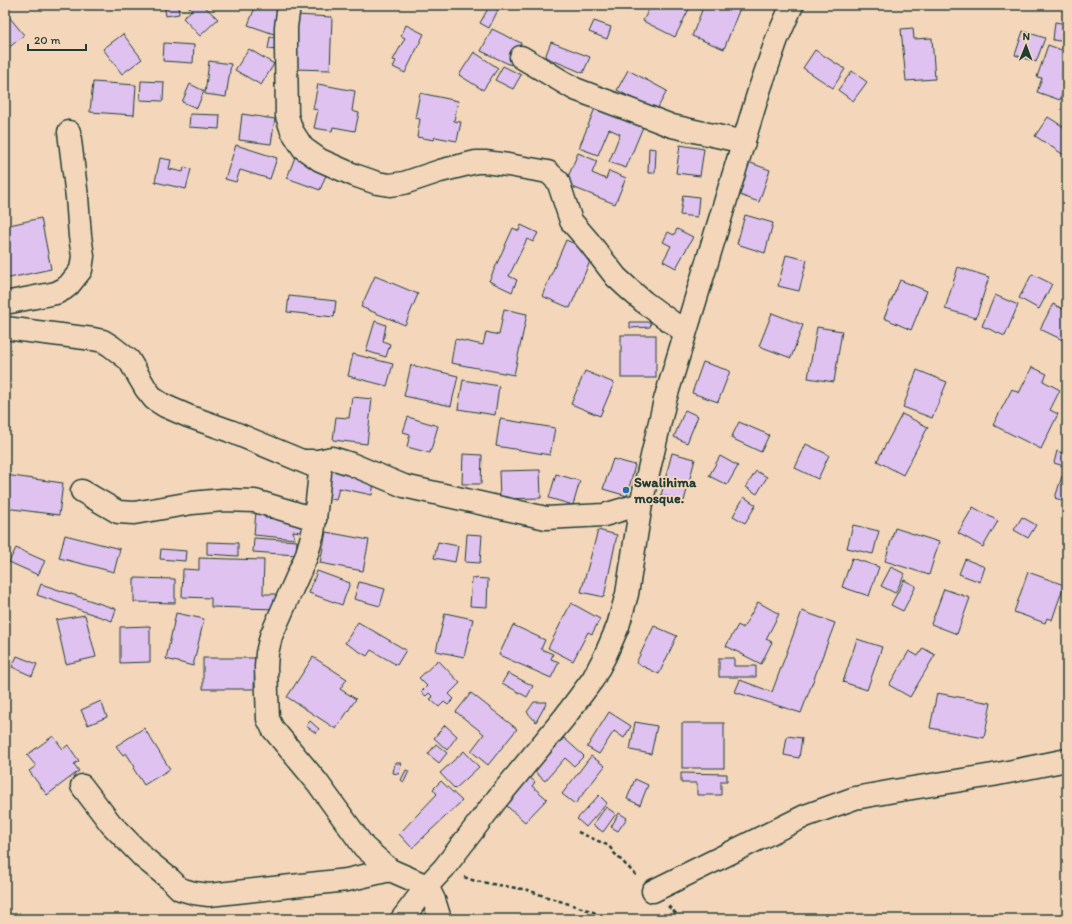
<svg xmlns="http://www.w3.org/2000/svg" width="1072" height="924" viewBox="0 0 1072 924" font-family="Itim,sans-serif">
<rect width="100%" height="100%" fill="#f4d7bb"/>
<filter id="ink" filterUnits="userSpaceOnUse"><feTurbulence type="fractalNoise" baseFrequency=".025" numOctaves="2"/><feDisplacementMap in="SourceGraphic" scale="8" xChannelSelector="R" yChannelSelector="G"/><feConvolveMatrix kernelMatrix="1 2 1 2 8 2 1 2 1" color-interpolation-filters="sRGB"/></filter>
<g filter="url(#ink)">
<g fill="#dfc2f0" stroke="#1f3d34">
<path d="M 164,5 L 178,5 L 179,14 L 166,16 Z"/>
<path d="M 187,5 L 203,5 L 218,19 L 200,36 L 183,18 L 192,10 Z"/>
<path d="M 256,5 L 267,5 L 282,11 L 274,34 L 248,25 Z"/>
<path d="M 490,5 L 498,5 L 500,6 L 489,28 L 480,23 Z"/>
<path d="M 651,5 L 691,5 L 675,37 L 643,21 Z"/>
<path d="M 704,5 L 733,5 L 740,8 L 724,49 L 692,36 Z"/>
<path d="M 296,15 L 332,17 L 330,70 L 294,69 Z"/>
<path d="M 10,18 L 24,35 L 5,51 L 5,22 Z"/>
<path d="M 594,21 L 611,27 L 607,39 L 589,32 Z"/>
<path d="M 1055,22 L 1067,24 L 1067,42 L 1053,40 Z"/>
<path d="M 406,25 L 424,34 L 405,73 L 393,67 L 396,61 L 393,60 L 405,38 L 401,36 Z"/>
<path d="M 913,28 L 914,39 L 932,38 L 935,79 L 906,81 L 901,29 Z"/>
<path d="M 492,29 L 521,43 L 511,65 L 481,51 Z"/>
<path d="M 1023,31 L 1045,38 L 1036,62 L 1015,55 Z"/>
<path d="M 123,34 L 142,59 L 122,74 L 103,49 Z"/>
<path d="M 270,37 L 279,38 L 277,50 L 268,49 Z"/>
<path d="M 551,42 L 590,57 L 583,73 L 545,57 Z"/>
<path d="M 164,43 L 194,45 L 193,63 L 163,61 Z"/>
<path d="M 1048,45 L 1067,52 L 1067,79 L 1060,100 L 1037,92 L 1042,78 L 1037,77 Z"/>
<path d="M 249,49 L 274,64 L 261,85 L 235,70 Z"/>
<path d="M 815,50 L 845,69 L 833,88 L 803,68 Z"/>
<path d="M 474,52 L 498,68 L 483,90 L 459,75 Z"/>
<path d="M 209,61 L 231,64 L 226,97 L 205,94 Z"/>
<path d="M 503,66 L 521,75 L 513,89 L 495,80 Z"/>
<path d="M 628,70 L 667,91 L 656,111 L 617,90 Z"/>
<path d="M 852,71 L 867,82 L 853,101 L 838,90 Z"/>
<path d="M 141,81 L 164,82 L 163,101 L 140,100 Z"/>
<path d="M 93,82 L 136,85 L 134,115 L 90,112 Z"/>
<path d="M 190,84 L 204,91 L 197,108 L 182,102 Z"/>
<path d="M 318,84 L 355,91 L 352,111 L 359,113 L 355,131 L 333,127 L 332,131 L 314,128 L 318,110 L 313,109 Z"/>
<path d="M 420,93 L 458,101 L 454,121 L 461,122 L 457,141 L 435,137 L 434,140 L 417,137 L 420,119 L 415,118 Z"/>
<path d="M 597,103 L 645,122 L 626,168 L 609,162 L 620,134 L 609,129 L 598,155 L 579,148 Z"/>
<path d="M 190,114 L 220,115 L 219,129 L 189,127 Z"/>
<path d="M 242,114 L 275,119 L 271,144 L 239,140 Z"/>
<path d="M 1048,117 L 1067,129 L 1067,157 L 1035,136 Z"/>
<path d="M 236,145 L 277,158 L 270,179 L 240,170 L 236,182 L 225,179 Z"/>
<path d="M 680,145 L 704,149 L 700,176 L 676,173 Z"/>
<path d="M 649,148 L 656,149 L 655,173 L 648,173 Z"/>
<path d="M 578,153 L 597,161 L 592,173 L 606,179 L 609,171 L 626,178 L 615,204 L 565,184 Z"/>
<path d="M 295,157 L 328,170 L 320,190 L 287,178 Z"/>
<path d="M 160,158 L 171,160 L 169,169 L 183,172 L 184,167 L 191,169 L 186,189 L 155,182 Z"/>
<path d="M 748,162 L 770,170 L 759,202 L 737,194 Z"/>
<path d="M 683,195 L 699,197 L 697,217 L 680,215 Z"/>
<path d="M 745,215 L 773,223 L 765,253 L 737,244 Z"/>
<path d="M 41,218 L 51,269 L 5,279 L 5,226 Z"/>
<path d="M 521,225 L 538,233 L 533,242 L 527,239 L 509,276 L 517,280 L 512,292 L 489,281 L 513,228 L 519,231 Z"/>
<path d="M 677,229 L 693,237 L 676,268 L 663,261 L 671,246 L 663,242 L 668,232 L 674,235 Z"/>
<path d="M 566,240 L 594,252 L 570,308 L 542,296 Z"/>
<path d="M 786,255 L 807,260 L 799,291 L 778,286 Z"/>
<path d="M 958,267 L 989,277 L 976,318 L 945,309 Z"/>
<path d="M 1032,274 L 1052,284 L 1039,309 L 1019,298 Z"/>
<path d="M 375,276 L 418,294 L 405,325 L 361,307 Z"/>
<path d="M 900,280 L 927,291 L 911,330 L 884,318 Z"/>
<path d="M 995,295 L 1018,305 L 1005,336 L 982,326 Z"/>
<path d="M 289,296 L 336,301 L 334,317 L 287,312 Z"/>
<path d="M 1053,304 L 1067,311 L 1067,342 L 1040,329 Z"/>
<path d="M 504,309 L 527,314 L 514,375 L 451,363 L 455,339 L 483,345 L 486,332 L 499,335 Z"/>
<path d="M 772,313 L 803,325 L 791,358 L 759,346 Z"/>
<path d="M 375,321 L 386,325 L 383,341 L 390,344 L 386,357 L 366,351 Z"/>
<path d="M 630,322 L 651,322 L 650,327 L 630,328 Z"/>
<path d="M 817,327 L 842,331 L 834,382 L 808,378 Z"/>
<rect x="621" y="335" width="35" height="43"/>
<path d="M 353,354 L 393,364 L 387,386 L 348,376 Z"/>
<path d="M 703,362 L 730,371 L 718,402 L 692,393 Z"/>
<path d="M 411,365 L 458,376 L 451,406 L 404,396 Z"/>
<path d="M 1032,367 L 1047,374 L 1043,381 L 1060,390 L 1050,410 L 1058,414 L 1041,449 L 993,425 L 1012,389 L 1019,393 Z"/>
<path d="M 917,370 L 947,382 L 932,418 L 903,407 Z"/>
<path d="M 585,371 L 614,383 L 600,416 L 571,404 Z"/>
<path d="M 463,380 L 499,386 L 495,415 L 458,409 Z"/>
<path d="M 352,397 L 372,399 L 367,444 L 333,440 L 336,417 L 349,418 Z"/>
<path d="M 685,410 L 698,416 L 687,443 L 674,437 Z"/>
<path d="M 902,414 L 928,427 L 903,475 L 877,461 Z"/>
<path d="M 408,417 L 438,426 L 430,453 L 407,447 L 410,434 L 403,432 Z"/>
<path d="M 500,419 L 555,428 L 550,455 L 496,446 Z"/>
<path d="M 739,422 L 769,435 L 761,452 L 731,438 Z"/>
<path d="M 1067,441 L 1067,467 L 1054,463 L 1057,451 L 1063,453 Z"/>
<path d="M 806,444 L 829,455 L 818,479 L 795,468 Z"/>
<path d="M 672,453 L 695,459 L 684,501 L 661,495 Z"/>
<path d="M 463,454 L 482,455 L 481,484 L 462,484 Z"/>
<path d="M 720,456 L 738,466 L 727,485 L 709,476 Z"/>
<path d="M 613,459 L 635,465 L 627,496 L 603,489 Z"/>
<path d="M 328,468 L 375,477 L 372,495 L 339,488 L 336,500 L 323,497 Z"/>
<path d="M 540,470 L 541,498 L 500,499 L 499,471 Z"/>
<path d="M 756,471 L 767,477 L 757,494 L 746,487 Z"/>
<path d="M 556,474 L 580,481 L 573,505 L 549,498 Z"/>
<path d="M 5,475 L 63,483 L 59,515 L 5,508 Z"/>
<path d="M 1062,476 L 1067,478 L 1067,502 L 1055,498 Z"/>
<path d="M 744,497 L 756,505 L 745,523 L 733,516 Z"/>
<path d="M 973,507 L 998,521 L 983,547 L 958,533 Z"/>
<path d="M 256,511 L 264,511 L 265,518 L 276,519 L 302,514 L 301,532 L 293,531 L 295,539 L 254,535 Z"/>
<path d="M 1022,517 L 1036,525 L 1028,538 L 1014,530 Z"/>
<path d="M 853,525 L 879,531 L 873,554 L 847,548 Z"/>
<path d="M 895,528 L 939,542 L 929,575 L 885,561 Z"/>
<path d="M 598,530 L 617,535 L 604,597 L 581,592 Z"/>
<path d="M 326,532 L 369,540 L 363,571 L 320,563 Z"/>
<path d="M 467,534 L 482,535 L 480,563 L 465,562 Z"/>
<path d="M 65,535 L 120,549 L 114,572 L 59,558 Z"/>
<path d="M 254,538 L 297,541 L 296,555 L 253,552 Z"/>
<path d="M 207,542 L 238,543 L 238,556 L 207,554 Z"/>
<path d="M 438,542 L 458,546 L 455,562 L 434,558 Z"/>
<path d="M 16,548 L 45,561 L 38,575 L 9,562 Z"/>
<path d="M 161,549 L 186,551 L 185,561 L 160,559 Z"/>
<path d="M 199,558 L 264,560 L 263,594 L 276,594 L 276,609 L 211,607 L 211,598 L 182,597 L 183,569 L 199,570 Z"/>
<path d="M 852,558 L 879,567 L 869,596 L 842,587 Z"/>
<path d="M 965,559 L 985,567 L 980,582 L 959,574 Z"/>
<path d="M 891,567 L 905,574 L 895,593 L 881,586 Z"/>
<path d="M 317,571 L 350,583 L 342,605 L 309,593 Z"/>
<path d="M 1028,572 L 1064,585 L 1052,620 L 1047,618 L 1045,623 L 1014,612 Z"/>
<path d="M 134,578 L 175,579 L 175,603 L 134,602 Z"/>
<path d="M 472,578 L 488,579 L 487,607 L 470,606 Z"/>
<path d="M 904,580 L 916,586 L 903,611 L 891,605 Z"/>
<path d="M 359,582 L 385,589 L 380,606 L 354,599 Z"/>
<path d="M 41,584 L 116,609 L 112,621 L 37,595 Z"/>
<path d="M 944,589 L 970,598 L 957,634 L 931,624 Z"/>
<path d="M 758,602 L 779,614 L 766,639 L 772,642 L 761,664 L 726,646 L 738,625 L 743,628 Z"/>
<path d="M 571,603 L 600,619 L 592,634 L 588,632 L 573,661 L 548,648 Z"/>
<path d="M 802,611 L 835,623 L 801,713 L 735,692 L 740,680 L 772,692 Z"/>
<path d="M 176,613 L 204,619 L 193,666 L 166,659 Z"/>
<path d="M 445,613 L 473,619 L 464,657 L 436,651 Z"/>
<path d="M 85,615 L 96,657 L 66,664 L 56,620 Z"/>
<path d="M 358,622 L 406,650 L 397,665 L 371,650 L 367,656 L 345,643 Z"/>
<path d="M 513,625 L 545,640 L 541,649 L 553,654 L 551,659 L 559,662 L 551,678 L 499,655 Z"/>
<path d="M 150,626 L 150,662 L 120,663 L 120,627 Z"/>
<path d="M 654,626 L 677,636 L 659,674 L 636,663 Z"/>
<path d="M 857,639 L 882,647 L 867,690 L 843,682 Z"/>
<path d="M 923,648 L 935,655 L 910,697 L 889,685 L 909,651 L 918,656 Z"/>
<path d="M 17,656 L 37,664 L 32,676 L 12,667 Z"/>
<path d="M 313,657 L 347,679 L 340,689 L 356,699 L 336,729 L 287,697 Z"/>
<path d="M 203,658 L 255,658 L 254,689 L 203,689 Z"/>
<path d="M 719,658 L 734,658 L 734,666 L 756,666 L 756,677 L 719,677 Z"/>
<path d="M 438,660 L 460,683 L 449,694 L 454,699 L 448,705 L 444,702 L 439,707 L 430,699 L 433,697 L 429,693 L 426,696 L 421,692 L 427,686 L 419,678 Z"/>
<path d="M 508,673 L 533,686 L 527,697 L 502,683 Z"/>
<path d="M 471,693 L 517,729 L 488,765 L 471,751 L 484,734 L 456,712 Z"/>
<path d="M 937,693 L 991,703 L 984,738 L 930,728 Z"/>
<path d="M 101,701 L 107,717 L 88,725 L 81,710 Z"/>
<path d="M 534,702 L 547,702 L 536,722 L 527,712 Z"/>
<path d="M 609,712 L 631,726 L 624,738 L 614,731 L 599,754 L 587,747 Z"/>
<path d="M 310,721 L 319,729 L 316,733 L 306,726 Z"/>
<path d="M 635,722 L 657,726 L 651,754 L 630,750 Z"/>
<rect x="682" y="723" width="42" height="45"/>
<path d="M 445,725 L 457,736 L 447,750 L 434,738 Z"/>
<path d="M 144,728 L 170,769 L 144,785 L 133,768 L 135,767 L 126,753 L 123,755 L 116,746 Z"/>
<path d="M 53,736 L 63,749 L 68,745 L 79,761 L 74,764 L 79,771 L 47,795 L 29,771 L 36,766 L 27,755 Z"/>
<path d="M 787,736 L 802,738 L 799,758 L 784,755 Z"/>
<path d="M 564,738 L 584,756 L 574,766 L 565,758 L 545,781 L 534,771 Z"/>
<path d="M 436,744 L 447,753 L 439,763 L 428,754 Z"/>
<path d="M 464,751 L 479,767 L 455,789 L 440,773 Z"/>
<path d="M 591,756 L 605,766 L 575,804 L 562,794 Z"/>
<path d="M 395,763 L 401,763 L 399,774 L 393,773 Z"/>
<path d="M 406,770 L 409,771 L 404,782 L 401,780 Z"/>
<path d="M 681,773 L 727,774 L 727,781 L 721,781 L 721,795 L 697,795 L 697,783 L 681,783 Z"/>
<path d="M 526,774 L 535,782 L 532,786 L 547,799 L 525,822 L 501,801 Z"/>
<path d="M 635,779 L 648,785 L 640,805 L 627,799 Z"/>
<path d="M 441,781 L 462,801 L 412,848 L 399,834 L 437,794 L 433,789 Z"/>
<path d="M 599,795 L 607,803 L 586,827 L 577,819 Z"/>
<path d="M 606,807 L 616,814 L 603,832 L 593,825 Z"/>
<path d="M 619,813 L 627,818 L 618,831 L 611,827 Z"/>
</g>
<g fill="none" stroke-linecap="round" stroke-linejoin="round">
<defs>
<g id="minor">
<path d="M 289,5 L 286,27 L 286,48 L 287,116 L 292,131 L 303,148 L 320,160 L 354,175 L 377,183 L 390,185 L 404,183 L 440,171 L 476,162 L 485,162 L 508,165 L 548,172 L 558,181 L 571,221 L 589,242 L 616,277 L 629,289 L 644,302 L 685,332"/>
<path d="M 521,57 L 575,89 L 672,126 L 744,142"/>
<path d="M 5,303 L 56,293 L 64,289 L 69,285 L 81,270 L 83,256 L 80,236 L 77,197 L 69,132"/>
<path d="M 5,328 L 93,339 L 103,341 L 111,346 L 129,360 L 146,389 L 154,399 L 165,406 L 188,416 L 230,431 L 314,466 L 319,470 L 320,473 L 315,519 L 313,533 L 306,557 L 271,636 L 267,653 L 266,667 L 268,719 L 273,729 L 317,782 L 364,847 L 390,870 L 427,886 L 434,900 L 440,919"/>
<path d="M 304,461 L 318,461 L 332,458 L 351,464 L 404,486 L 546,518 L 604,515 L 641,504"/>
<path d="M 82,491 L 118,512 L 134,513 L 192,503 L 223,500 L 255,501 L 315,519"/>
<path d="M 82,786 L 111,824 L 144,858 L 171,880 L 180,889 L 194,893 L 209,895 L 347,880 L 390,870"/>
<path d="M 653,891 L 805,816 L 855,798 L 894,791 L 993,775 L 1067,760"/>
<path d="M 402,919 L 427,886 L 444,868 L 497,799 L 564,718 L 593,679 L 605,656 L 618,626 L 627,594 L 641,504 L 665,400 L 759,91 L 777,39 L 792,5"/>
</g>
</defs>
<use href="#minor" stroke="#1f3d34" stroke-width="25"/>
<g stroke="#1f3d34" stroke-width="2.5" stroke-dasharray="4 3" stroke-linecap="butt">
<path d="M 578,832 L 605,844 L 609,846 L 615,854 L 638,877"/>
<path d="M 464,877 L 475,881 L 528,890 L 544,896 L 591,911 L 609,919"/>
<path d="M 668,906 L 682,919"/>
</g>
<use href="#minor" stroke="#f4d7bb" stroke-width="22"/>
</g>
</g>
<circle fill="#1f6fb2" stroke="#f4d7bb" stroke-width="1.5" cx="626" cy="490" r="4"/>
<g text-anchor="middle" stroke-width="4" stroke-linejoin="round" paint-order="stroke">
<g font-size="14" font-weight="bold" fill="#1f3d34" stroke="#f4d7bb" text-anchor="start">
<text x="634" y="487">Swalihima<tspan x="634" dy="16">mosque.</tspan></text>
</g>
</g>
<rect width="1072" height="924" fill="none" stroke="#f4d7bb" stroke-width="20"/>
<rect x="10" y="10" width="1052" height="904" fill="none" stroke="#1f3d34" stroke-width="1.5" filter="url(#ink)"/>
<g transform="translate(1026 46) rotate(1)" stroke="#f4d7bb" stroke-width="3" paint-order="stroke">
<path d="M0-3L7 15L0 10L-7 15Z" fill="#1f3d34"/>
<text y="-6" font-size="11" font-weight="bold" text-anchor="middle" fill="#1f3d34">N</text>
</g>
<path d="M28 44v6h58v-6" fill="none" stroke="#1f3d34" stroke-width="2"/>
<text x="34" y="44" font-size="12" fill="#1f3d34" stroke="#f4d7bb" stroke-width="3" paint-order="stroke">20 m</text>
</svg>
